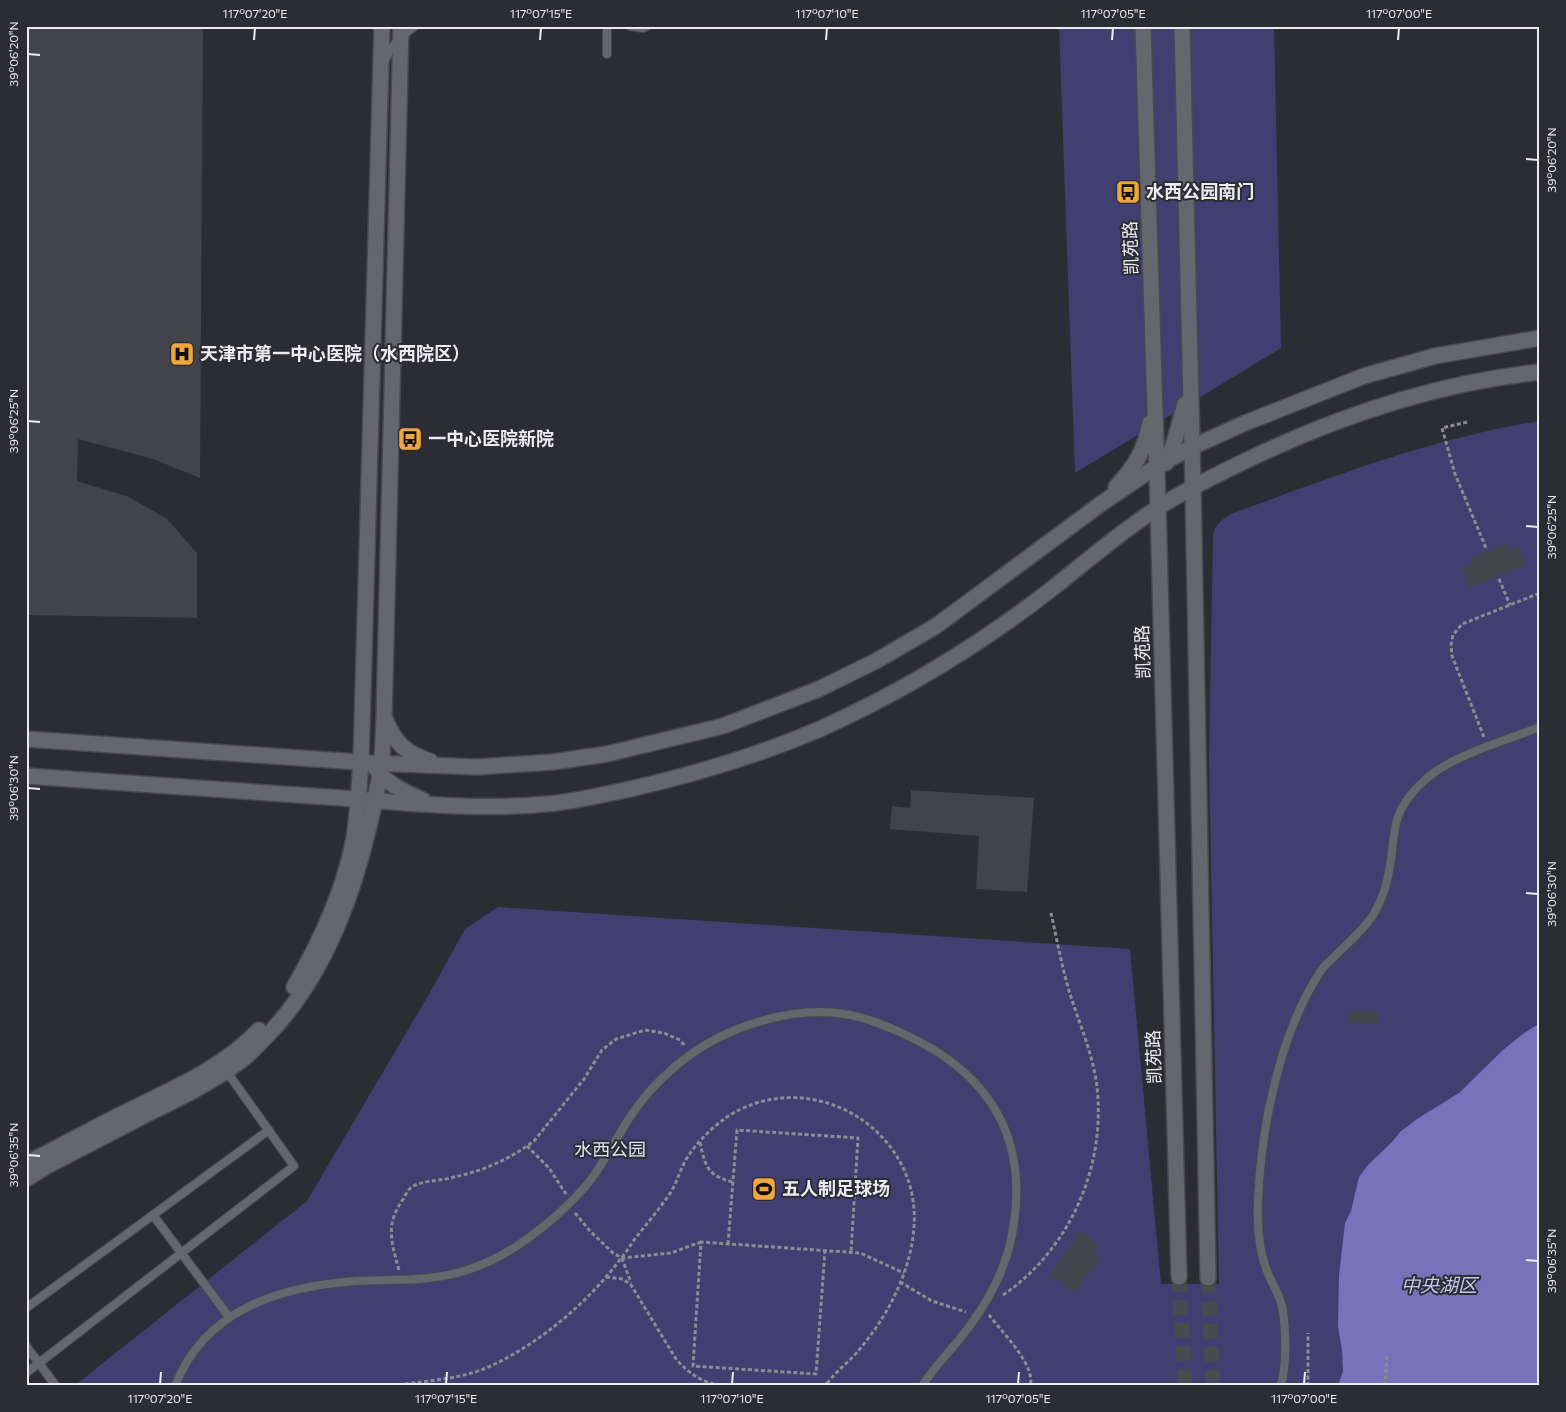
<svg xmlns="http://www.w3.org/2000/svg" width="1566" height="1412" viewBox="0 0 1566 1412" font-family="Commissioner,'Noto Sans SC',sans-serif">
<rect width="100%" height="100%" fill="#2c2c34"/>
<g fill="#433e72">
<path d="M 1059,26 L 1274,26 L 1281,348 L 1075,473 Z"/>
<path d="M 1540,421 L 1540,1386 L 74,1386 L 307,1201 L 432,989 L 465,929 L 498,907 L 1130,949 L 1161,1284 L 1219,1284 L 1209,758 L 1213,534 C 1216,524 1222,519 1231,514 C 1332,477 1433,438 1540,421 Z"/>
</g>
<path fill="#7872bb" d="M 1540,1023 L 1540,1386 L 1338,1386 L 1343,1371 L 1342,1349 L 1338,1327 L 1339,1276 L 1345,1223 L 1351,1211 L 1359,1177 L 1368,1165 L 1392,1142 L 1400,1132 L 1417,1119 L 1459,1093 L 1503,1050 L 1523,1034 Z"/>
<g fill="#43434b">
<path d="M 26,26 L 203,26 L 200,478 L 153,459 L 78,439 L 77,481 L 129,497 L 167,519 L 197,553 L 197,618 L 26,615 Z"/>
<path d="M 1507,543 L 1510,550 L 1519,546 L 1526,565 L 1469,588 L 1461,568 L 1473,564 L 1470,558 Z"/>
<path d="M 911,790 L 1034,798 L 1027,892 L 976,889 L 979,836 L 890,829 L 892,806 L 910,808 Z"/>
<path d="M 1349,1010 L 1379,1012 L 1378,1024 L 1348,1023 Z"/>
<path d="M 1080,1231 L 1098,1244 L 1093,1252 L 1100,1258 L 1075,1293 L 1050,1275 Z"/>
</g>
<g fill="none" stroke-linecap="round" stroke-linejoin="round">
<g stroke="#494950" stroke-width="15" stroke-dasharray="15 8" stroke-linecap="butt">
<path d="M 1179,1277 L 1185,1386"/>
<path d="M 1208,1278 L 1213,1386"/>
</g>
<defs>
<g id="lane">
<path d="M 630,26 L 643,28 L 647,26"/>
<path d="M 607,54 L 607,26"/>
<path d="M 385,60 C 391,46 402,35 415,26"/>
<path d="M 153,1215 L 229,1317"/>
<path d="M 26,1308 L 269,1130"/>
<path d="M 26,1346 L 56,1386"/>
<path d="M 26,1373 L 294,1166 L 225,1069"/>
<path d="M 175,1386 C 205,1309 281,1286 357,1281 C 394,1279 432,1282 467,1270 C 502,1259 529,1239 556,1216 C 569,1204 582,1192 592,1178 C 606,1159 617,1137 630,1117 C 655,1079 693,1047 735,1030 C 768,1017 808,1008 844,1014 C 865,1017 887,1026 906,1035 C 986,1072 1027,1133 1014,1223 C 1008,1268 987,1305 959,1340 C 946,1355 933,1369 922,1386"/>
<path d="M 1281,1386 C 1287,1362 1286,1336 1283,1311 C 1281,1297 1272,1284 1267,1271 C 1259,1251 1257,1223 1258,1201 C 1261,1127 1280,1031 1322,969 C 1326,964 1331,960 1336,955 C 1350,941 1368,926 1377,908 C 1383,896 1387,884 1389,871 C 1393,853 1392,834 1398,817 C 1403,803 1415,788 1426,779 C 1451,756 1507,740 1540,727"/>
</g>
<g id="secondary">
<path d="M 1143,26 L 1158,507 L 1179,1277"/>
<path d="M 1182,26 L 1193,486 L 1208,1278"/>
<path d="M 1166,463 L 1173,446 L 1185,404"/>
<path d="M 1116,487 C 1136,465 1144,452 1150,423"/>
<path d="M 385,719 C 395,743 405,753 430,761"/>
<path d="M 26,739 L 372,763 L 477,767 L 553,762 L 607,754 L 723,726 L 819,689 L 876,661 L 936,626 L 1102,503 L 1157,466 L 1192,447 L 1245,423 L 1364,376 L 1435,356 L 1540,338"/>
<path d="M 375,767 C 387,785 405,792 423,800"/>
<path d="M 26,776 C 126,783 227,790 327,797 C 401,802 471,811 546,804 C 573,802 600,795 626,790 C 692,775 757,756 820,729 C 902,692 978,646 1049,591 C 1086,562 1120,532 1159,507 C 1187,489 1216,475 1245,461 C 1338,416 1437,383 1540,372"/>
<path d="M 294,987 C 321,941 344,891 354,838 C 358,813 359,787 361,761 L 382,26"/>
<path d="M 26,1165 L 39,1157 C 69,1142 99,1125 130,1110 C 175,1088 224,1067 259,1030"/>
<path d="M 26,1179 L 47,1166 C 79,1149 112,1132 145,1115 C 178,1099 213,1082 243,1059 C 251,1053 258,1045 265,1038 C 334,968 362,869 380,775 C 383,756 383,737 384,718 L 401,26"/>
</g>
</defs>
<use href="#lane" stroke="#48484e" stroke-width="10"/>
<use href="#secondary" stroke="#48484e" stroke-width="18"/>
<g stroke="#8c8c92" stroke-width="3" stroke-dasharray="4 2.5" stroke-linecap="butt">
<path d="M 1467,422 L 1442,428 L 1455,474 L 1486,548"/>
<path d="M 1499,579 L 1510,605"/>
<path d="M 1484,737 L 1452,656 L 1451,645 L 1453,635 L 1462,624 L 1540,593"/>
<path d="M 700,1142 C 705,1166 707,1175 732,1182"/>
<path d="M 527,1146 L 549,1168 L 566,1194"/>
<path d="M 575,1213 L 590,1231 L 613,1253 L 622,1258 L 671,1253 L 701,1242"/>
<path d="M 728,1244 L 737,1130 L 858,1138 L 851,1252"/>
<path d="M 825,1250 L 816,1374 L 693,1366 L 701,1242 L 860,1253 L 904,1273"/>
<path d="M 622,1258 L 631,1283"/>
<path d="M 399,1270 C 391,1241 385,1224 404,1198 C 406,1194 409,1188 413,1186 C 426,1180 441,1181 454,1177 C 483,1171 510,1159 534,1141 L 584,1079 L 602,1050 L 616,1039 L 645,1030 L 664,1033 L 680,1040 L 685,1046"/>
<path d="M 606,1277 L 623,1279 L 631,1285 L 676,1359 C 689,1374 703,1383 723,1386"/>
<path d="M 900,1282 L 932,1301 L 966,1312"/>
<path d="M 1003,1295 C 1066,1252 1102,1176 1098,1100 C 1097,1063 1081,1029 1070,994 C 1062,968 1057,940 1051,913"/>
<path d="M 989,1315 C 1000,1330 1037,1366 1030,1386"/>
<path d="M 392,1386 C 422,1381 457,1380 486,1368 C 537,1346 589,1302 622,1257 C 628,1250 632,1242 638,1235 C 649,1221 661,1207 671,1192 C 678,1180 681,1166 689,1155 C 699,1139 722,1118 739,1110 C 822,1069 921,1135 914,1227 C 911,1271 888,1316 859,1350 C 849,1362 835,1372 825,1386"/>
<path d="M 819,1386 L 826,1384 L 836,1386"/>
<path d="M 1308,1386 L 1308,1333"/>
<path d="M 1385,1386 L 1387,1355"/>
</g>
<use href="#lane" stroke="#66666e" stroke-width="8"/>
<use href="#secondary" stroke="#66666e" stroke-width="15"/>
</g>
<path fill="none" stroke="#ebebf0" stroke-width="2" d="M 254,40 L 255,28M 540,40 L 541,28M 826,40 L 827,28M 1112,40 L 1113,28M 1398,40 L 1399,28M 28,54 L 40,55M 1526,159 L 1538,160M 28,421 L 40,422M 1526,526 L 1538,527M 28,788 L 40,789M 1526,893 L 1538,894M 28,1155 L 40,1156M 1526,1260 L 1538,1261M 160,1384 L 161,1372M 446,1384 L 447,1372M 732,1384 L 733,1372M 1018,1384 L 1019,1372M 1304,1384 L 1305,1372"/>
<defs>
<symbol id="bus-square" viewBox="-11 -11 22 22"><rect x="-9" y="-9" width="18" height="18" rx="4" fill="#efa73d" stroke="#2c2c34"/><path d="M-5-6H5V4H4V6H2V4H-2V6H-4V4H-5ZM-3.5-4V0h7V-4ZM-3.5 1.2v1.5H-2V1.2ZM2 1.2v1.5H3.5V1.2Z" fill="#111"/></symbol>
<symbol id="hospital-square" viewBox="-11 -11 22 22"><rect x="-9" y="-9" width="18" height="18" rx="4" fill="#efa73d" stroke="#2c2c34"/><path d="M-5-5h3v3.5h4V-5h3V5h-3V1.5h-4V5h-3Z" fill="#111"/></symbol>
<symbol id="stadium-square" viewBox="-11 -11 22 22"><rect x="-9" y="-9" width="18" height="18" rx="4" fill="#efa73d" stroke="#2c2c34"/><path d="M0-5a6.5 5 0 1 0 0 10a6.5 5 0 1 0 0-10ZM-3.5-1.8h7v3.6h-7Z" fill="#111"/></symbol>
</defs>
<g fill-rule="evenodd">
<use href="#bus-square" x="1114" y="178" width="28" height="28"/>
<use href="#hospital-square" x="168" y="340" width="28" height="28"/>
<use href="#bus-square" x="396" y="425" width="28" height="28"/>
<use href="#stadium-square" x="750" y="1175" width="28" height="28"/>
</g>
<g text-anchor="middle" stroke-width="4" stroke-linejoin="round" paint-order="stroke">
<g font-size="18" font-weight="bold" fill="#ebebf0" stroke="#2c2c34" text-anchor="start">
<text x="1146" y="198">水西公园南门</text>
<text x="200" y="360">天津市第一中心医院（水西院区）</text>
<text x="428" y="445">一中心医院新院</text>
<text x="782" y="1195">五人制足球场</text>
</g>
<g font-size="18" fill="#ebebf0" stroke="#2c2c34">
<text transform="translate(1131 248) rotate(-92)" y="6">凯苑路</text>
<text transform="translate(1143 652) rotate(-92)" y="6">凯苑路</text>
<text transform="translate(1154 1057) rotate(-92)" y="6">凯苑路</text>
</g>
<g font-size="18" fill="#e2e2f7" stroke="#2c2c34">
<text x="610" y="1156">水西公园</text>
</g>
<g font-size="19" font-style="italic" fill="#c8c7ef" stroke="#2c2c34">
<text x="1439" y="1292">中央湖区</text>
</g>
</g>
<rect width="1566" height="1412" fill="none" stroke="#2c2c34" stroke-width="55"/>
<rect x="28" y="28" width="1510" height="1356" fill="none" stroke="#ebebf0" stroke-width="2"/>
<g font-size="12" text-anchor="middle" fill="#ebebf0">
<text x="255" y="18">117°07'20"E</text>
<text x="541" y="18">117°07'15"E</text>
<text x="827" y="18">117°07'10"E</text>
<text x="1113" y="18">117°07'05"E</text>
<text x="1399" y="18">117°07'00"E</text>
<text transform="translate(14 54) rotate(-90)" y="4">39°06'20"N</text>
<text transform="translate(1552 160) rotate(-90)" y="4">39°06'20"N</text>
<text transform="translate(14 421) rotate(-90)" y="4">39°06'25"N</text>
<text transform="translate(1552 527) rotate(-90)" y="4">39°06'25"N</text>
<text transform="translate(14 788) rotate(-90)" y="4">39°06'30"N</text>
<text transform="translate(1552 894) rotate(-90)" y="4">39°06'30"N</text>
<text transform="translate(14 1155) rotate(-90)" y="4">39°06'35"N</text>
<text transform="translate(1552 1261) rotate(-90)" y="4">39°06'35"N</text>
<text x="160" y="1403">117°07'20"E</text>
<text x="446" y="1403">117°07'15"E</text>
<text x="732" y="1403">117°07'10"E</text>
<text x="1018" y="1403">117°07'05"E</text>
<text x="1304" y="1403">117°07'00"E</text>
</g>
</svg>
